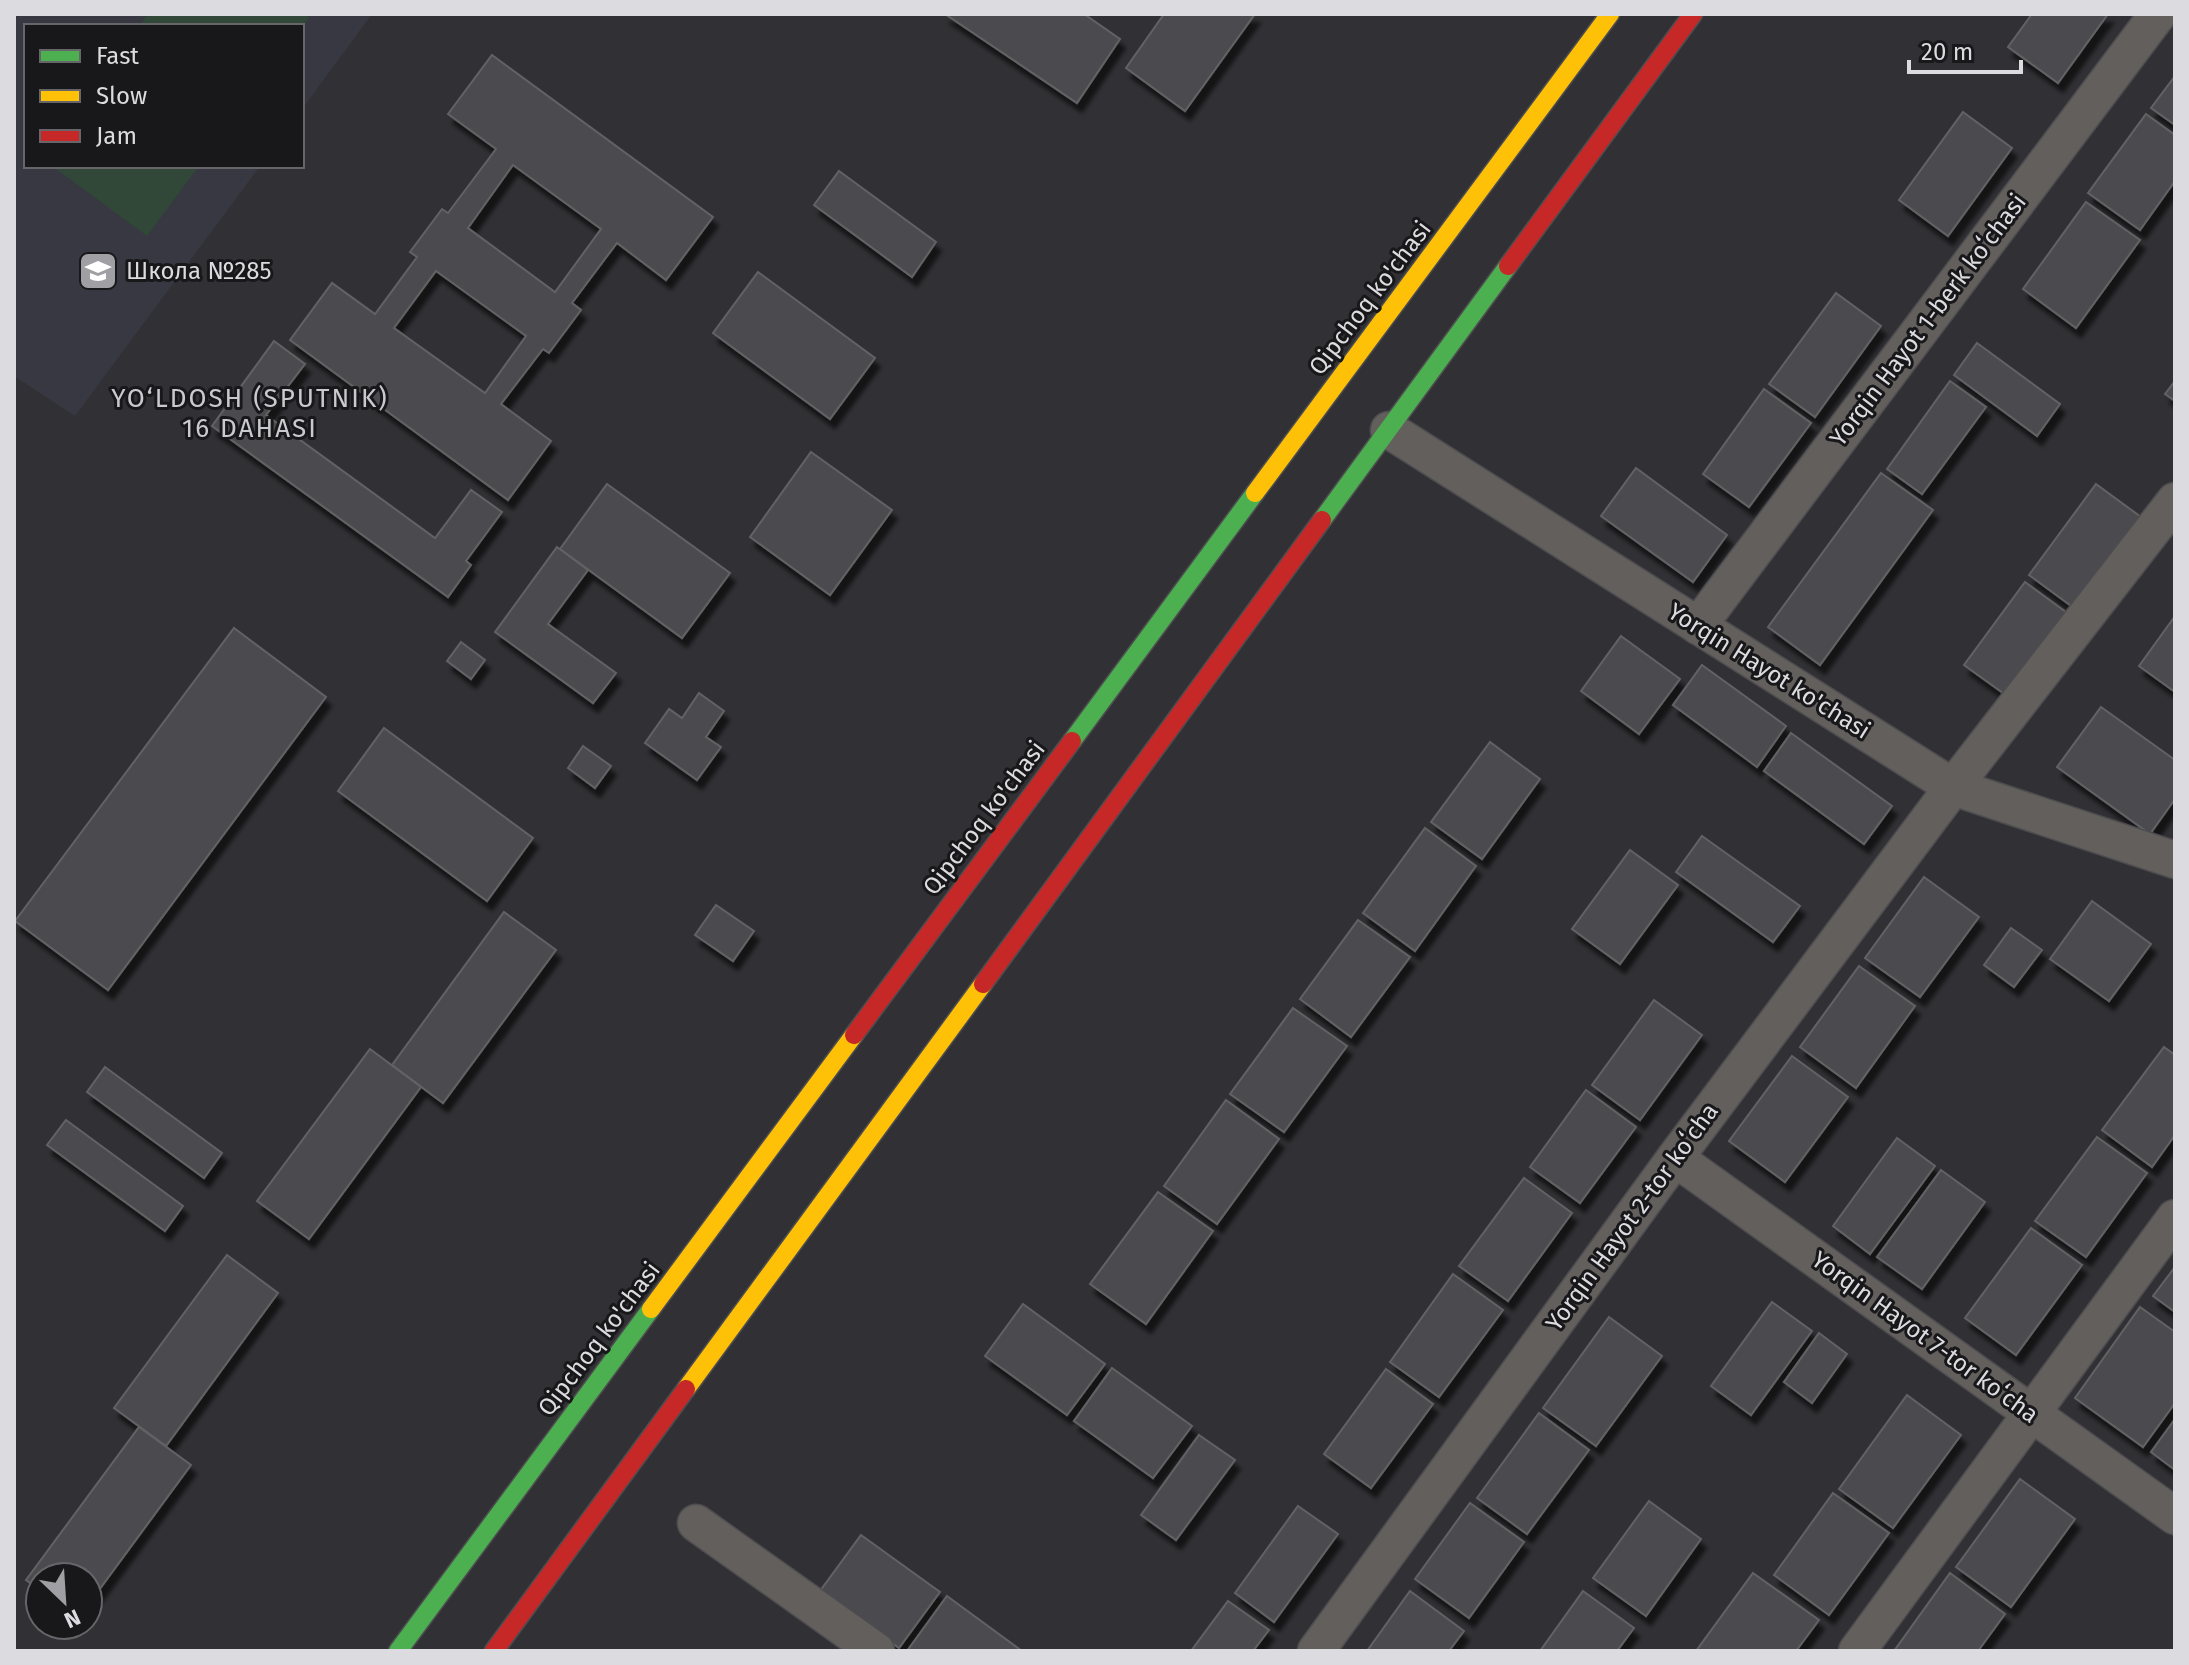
<svg xmlns="http://www.w3.org/2000/svg" width="2189" height="1665" viewBox="0 0 2189 1665" font-family="'Fira Sans',sans-serif">
<defs>
<filter id="shadow"><feDropShadow dx="5" dy="9" stdDeviation="2" flood-color="#0009"/></filter>
</defs>
<rect width="100%" height="100%" fill="#313135"/>
<path fill="#373842" d="M 14,14 L 372,14 L 302,109 L 302,26 L 26,26 L 26,166 L 260,166 L 75,416 L 14,376 Z"/>
<g fill="#314737">
<path d="M 148,14 L 304,14 L 309,18 L 302,28 L 139,26 Z"/>
<path d="M 52,166 L 199,166 L 147,236 Z"/>
</g>
<g fill="#4c4c4f" stroke="#626265" stroke-width="2" fill-rule="evenodd" filter="url(#shadow)">
<path d="M 945,14 L 1084,14 L 1120,39 L 1077,103 Z"/>
<path d="M 1164,14 L 1255,14 L 1185,111 L 1126,68 Z"/>
<path d="M 2032,14 L 2108,14 L 2058,83 L 2008,47 Z"/>
<path d="M 492,55 L 713,217 L 666,280 L 617,243 L 572,303 L 581,310 L 549,353 L 543,349 L 501,404 L 551,441 L 508,500 L 290,340 L 332,283 L 375,314 L 417,257 L 410,252 L 442,209 L 448,213 L 496,149 L 448,114 ZM 513,165 L 601,229 L 555,292 L 468,228 ZM 436,271 L 526,336 L 485,393 L 394,328 Z"/>
<path d="M 2175,76 L 2175,125 L 2151,108 Z"/>
<path d="M 1963,112 L 2012,148 L 1948,236 L 1899,200 Z"/>
<path d="M 2146,114 L 2175,135 L 2175,181 L 2140,230 L 2088,193 Z"/>
<path d="M 839,171 L 936,242 L 912,277 L 814,205 Z"/>
<path d="M 2086,202 L 2140,240 L 2076,328 L 2023,289 Z"/>
<path d="M 758,272 L 875,358 L 830,419 L 713,333 Z"/>
<path d="M 1836,293 L 1881,326 L 1815,417 L 1769,384 Z"/>
<path d="M 274,341 L 305,364 L 266,415 L 435,538 L 471,490 L 502,512 L 466,561 L 471,565 L 448,597 L 212,426 Z"/>
<path d="M 1977,343 L 2060,404 L 2037,436 L 1954,375 Z"/>
<path d="M 1950,381 L 1986,407 L 1922,494 L 1887,469 Z"/>
<path d="M 2175,381 L 2175,401 L 2165,394 Z"/>
<path d="M 1764,389 L 1811,423 L 1749,507 L 1703,474 Z"/>
<path d="M 811,452 L 892,510 L 830,595 L 750,537 Z"/>
<path d="M 1636,468 L 1727,535 L 1693,582 L 1601,516 Z"/>
<path d="M 1881,473 L 1933,510 L 1820,665 L 1768,627 Z"/>
<path d="M 607,484 L 730,573 L 682,638 L 560,549 Z"/>
<path d="M 2096,484 L 2141,517 L 2074,608 L 2029,575 Z"/>
<path d="M 557,547 L 588,570 L 548,624 L 616,673 L 593,703 L 495,632 Z"/>
<path d="M 2025,582 L 2070,615 L 2010,698 L 1964,665 Z"/>
<path d="M 2175,616 L 2175,692 L 2139,666 Z"/>
<path d="M 234,628 L 326,697 L 108,990 L 15,921 Z"/>
<path d="M 1621,636 L 1680,679 L 1639,734 L 1581,691 Z"/>
<path d="M 461,642 L 485,660 L 471,679 L 447,661 Z"/>
<path d="M 1702,665 L 1786,726 L 1757,767 L 1673,705 Z"/>
<path d="M 699,693 L 724,711 L 706,737 L 721,747 L 697,780 L 645,743 L 669,709 L 682,718 Z"/>
<path d="M 2101,707 L 2175,760 L 2175,799 L 2150,834 L 2057,767 Z"/>
<path d="M 384,728 L 533,838 L 487,901 L 338,791 Z"/>
<path d="M 1791,733 L 1892,806 L 1864,844 L 1764,771 Z"/>
<path d="M 1490,742 L 1540,779 L 1482,859 L 1431,822 Z"/>
<path d="M 583,746 L 611,766 L 595,788 L 568,768 Z"/>
<path d="M 1425,828 L 1476,866 L 1415,951 L 1363,913 Z"/>
<path d="M 1702,836 L 1800,906 L 1773,942 L 1676,872 Z"/>
<path d="M 1630,850 L 1678,885 L 1620,964 L 1572,929 Z"/>
<path d="M 1924,877 L 1979,917 L 1920,997 L 1865,958 Z"/>
<path d="M 2092,901 L 2151,944 L 2109,1001 L 2050,959 Z"/>
<path d="M 716,905 L 754,931 L 733,961 L 695,935 Z"/>
<path d="M 504,912 L 556,950 L 443,1103 L 392,1065 Z"/>
<path d="M 1358,920 L 1410,957 L 1351,1037 L 1300,999 Z"/>
<path d="M 2011,928 L 2042,950 L 2014,987 L 1984,965 Z"/>
<path d="M 1859,966 L 1915,1006 L 1856,1088 L 1800,1047 Z"/>
<path d="M 1654,1000 L 1702,1035 L 1640,1120 L 1592,1085 Z"/>
<path d="M 1293,1008 L 1347,1046 L 1284,1132 L 1230,1094 Z"/>
<path d="M 2164,1047 L 2175,1055 L 2175,1135 L 2152,1167 L 2102,1130 Z"/>
<path d="M 370,1049 L 421,1087 L 309,1239 L 257,1201 Z"/>
<path d="M 1792,1056 L 1848,1097 L 1785,1182 L 1729,1141 Z"/>
<path d="M 105,1067 L 222,1153 L 204,1178 L 87,1092 Z"/>
<path d="M 1586,1090 L 1636,1127 L 1580,1203 L 1530,1167 Z"/>
<path d="M 1226,1100 L 1279,1139 L 1217,1224 L 1164,1186 Z"/>
<path d="M 66,1120 L 183,1206 L 165,1231 L 47,1145 Z"/>
<path d="M 2097,1137 L 2147,1173 L 2086,1257 L 2035,1221 Z"/>
<path d="M 1897,1138 L 1935,1166 L 1870,1254 L 1833,1226 Z"/>
<path d="M 1941,1170 L 1985,1202 L 1922,1289 L 1877,1257 Z"/>
<path d="M 1524,1178 L 1572,1213 L 1508,1301 L 1459,1266 Z"/>
<path d="M 1158,1192 L 1213,1231 L 1146,1324 L 1090,1284 Z"/>
<path d="M 2031,1228 L 2082,1265 L 2016,1355 L 1965,1318 Z"/>
<path d="M 227,1255 L 278,1293 L 166,1446 L 114,1408 Z"/>
<path d="M 2175,1267 L 2175,1312 L 2153,1296 Z"/>
<path d="M 1453,1274 L 1503,1310 L 1439,1397 L 1390,1362 Z"/>
<path d="M 1772,1302 L 1812,1331 L 1751,1415 L 1711,1386 Z"/>
<path d="M 1023,1304 L 1105,1364 L 1067,1415 L 985,1356 Z"/>
<path d="M 2140,1307 L 2175,1332 L 2175,1403 L 2143,1447 L 2075,1398 Z"/>
<path d="M 1609,1317 L 1662,1356 L 1596,1446 L 1543,1408 Z"/>
<path d="M 1819,1333 L 1847,1354 L 1812,1403 L 1784,1382 Z"/>
<path d="M 1112,1368 L 1192,1426 L 1153,1478 L 1074,1421 Z"/>
<path d="M 1386,1369 L 1433,1404 L 1371,1488 L 1324,1454 Z"/>
<path d="M 1907,1395 L 1961,1435 L 1893,1528 L 1839,1489 Z"/>
<path d="M 1539,1413 L 1589,1450 L 1527,1534 L 1477,1498 Z"/>
<path d="M 2175,1419 L 2175,1470 L 2151,1452 Z"/>
<path d="M 139,1427 L 191,1465 L 88,1605 L 88,1577 L 40,1577 L 40,1590 L 26,1580 Z"/>
<path d="M 1199,1435 L 1235,1460 L 1176,1540 L 1141,1515 Z"/>
<path d="M 2020,1479 L 2075,1519 L 2011,1607 L 1956,1567 Z"/>
<path d="M 1833,1493 L 1889,1533 L 1829,1615 L 1774,1575 Z"/>
<path d="M 1649,1501 L 1701,1539 L 1646,1616 L 1593,1578 Z"/>
<path d="M 1470,1503 L 1524,1542 L 1469,1618 L 1415,1579 Z"/>
<path d="M 1298,1506 L 1338,1534 L 1274,1622 L 1235,1593 Z"/>
<path d="M 861,1535 L 940,1592 L 899,1648 L 820,1591 Z"/>
<path d="M 1753,1573 L 1819,1620 L 1796,1651 L 1696,1651 Z"/>
<path d="M 1950,1573 L 2005,1614 L 1978,1651 L 1894,1651 Z"/>
<path d="M 1410,1591 L 1464,1631 L 1449,1651 L 1367,1651 Z"/>
<path d="M 1583,1591 L 1634,1628 L 1617,1651 L 1540,1651 Z"/>
<path d="M 947,1596 L 1022,1651 L 907,1651 Z"/>
<path d="M 1228,1601 L 1269,1630 L 1253,1651 L 1191,1651 Z"/>
</g>
<g fill="none" stroke-linecap="round" stroke-linejoin="round">
<defs>
<g id="street">
<path d="M 1389,430 L 1953,787 L 2175,860"/>
<path d="M 1698,626 L 2158,14"/>
<path d="M 1675,1158 L 2175,1516"/>
<path d="M 696,1523 L 876,1651"/>
<path d="M 1316,1651 L 1675,1158 L 1953,787 L 2175,501"/>
<path d="M 1857,1651 L 2175,1218"/>
</g>
<g id="fast">
<path d="M 1322,520 L 1508,266"/>
<path d="M 1072,741 L 1255,493"/>
<path d="M 398,1651 L 651,1309"/>
</g>
<g id="slow">
<path d="M 1255,493 L 1610,14"/>
<path d="M 651,1309 L 854,1035"/>
<path d="M 686,1389 L 983,984"/>
</g>
<g id="jam">
<path d="M 1508,266 L 1693,14"/>
<path d="M 983,984 L 1322,520"/>
<path d="M 854,1035 L 1072,741"/>
<path d="M 494,1651 L 686,1389"/>
</g>
</defs>
<use href="#street" stroke="#4d4d50" stroke-width="39"/>
<use href="#fast" stroke="#4d4d50" stroke-width="21"/>
<use href="#slow" stroke="#4d4d50" stroke-width="21"/>
<use href="#jam" stroke="#4d4d50" stroke-width="21"/>
<use href="#street" stroke="#635f5d" stroke-width="36"/>
<use href="#fast" stroke="#4caf50" stroke-width="18"/>
<use href="#slow" stroke="#ffc107" stroke-width="18"/>
<use href="#jam" stroke="#c62828" stroke-width="18"/>
</g>
<defs>
<symbol id="school-square" viewBox="-11 -11 22 22"><rect x="-9" y="-9" width="18" height="18" rx="4" fill="#a0a0a4" stroke="#18181b"/><path d="M0-5L7-2L0 1L-7-2ZM-4 1L0 2.5L4 1V4Q0 6-4 4Z" fill="#fff"/></symbol>
</defs>
<g fill-rule="evenodd">
<use href="#school-square" x="76" y="249" width="44" height="44"/>
</g>
<g text-anchor="middle" stroke-width="6" stroke-linejoin="round" paint-order="stroke">
<g font-size="24" fill="#dcdce0" stroke="#18181b" text-anchor="start">
<text x="126" y="279">Школа №285</text>
</g>
<g font-size="24" fill="#dcdce0" stroke="#18181b">
<text transform="translate(1370 298) rotate(-53)" y="8">Qipchoq ko'chasi</text>
<text transform="translate(1928 320) rotate(-53)" y="8">Yorqin Hayot 1-berk koʻchasi</text>
<text transform="translate(1769 671) rotate(32)" y="8">Yorqin Hayot ko'chasi</text>
<text transform="translate(984 818) rotate(-53)" y="8">Qipchoq ko'chasi</text>
<text transform="translate(1632 1217) rotate(-54)" y="8">Yorqin Hayot 2-tor koʻcha</text>
<text transform="translate(1925 1337) rotate(36)" y="8">Yorqin Hayot 7-tor koʻcha</text>
<text transform="translate(599 1339) rotate(-53)" y="8">Qipchoq ko'chasi</text>
</g>
<g font-size="26" letter-spacing="2" fill="#c9c9d0" stroke="#18181b">
<text x="250" y="407">YO‘LDOSH (SPUTNIK)<tspan x="250" dy="30">16 DAHASI</tspan></text>
</g>
</g>
<rect width="2189" height="1665" fill="none" stroke="#dcdce0" stroke-width="32"/>
<rect x="24" y="24" width="280" height="144" fill="#18181b" stroke="#66666a" stroke-width="2"/>
<rect x="40" y="50" width="40" height="12" fill="#4caf50" stroke="#66666a" stroke-width="2"/>
<text x="96" y="64" font-size="24" fill="#dcdce0">Fast</text>
<rect x="40" y="90" width="40" height="12" fill="#ffc107" stroke="#66666a" stroke-width="2"/>
<text x="96" y="104" font-size="24" fill="#dcdce0">Slow</text>
<rect x="40" y="130" width="40" height="12" fill="#c62828" stroke="#66666a" stroke-width="2"/>
<text x="96" y="144" font-size="24" fill="#dcdce0">Jam</text>
<g transform="translate(64 1601) rotate(155)"><circle r="38" fill="#18181b" stroke="#66666a" stroke-width="2"/>
<path d="M0-6L14 30L0 20L-14 30Z" fill="#a0a0a4"/>
<text y="-12" font-size="22" font-weight="bold" text-anchor="middle" fill="#dcdce0">N</text>
</g>
<path d="M1909 60v12h112v-12" fill="none" stroke="#dcdce0" stroke-width="4"/>
<text x="1921" y="60" font-size="24" fill="#dcdce0" stroke="#18181b" stroke-width="6" paint-order="stroke">20 m</text>
</svg>
